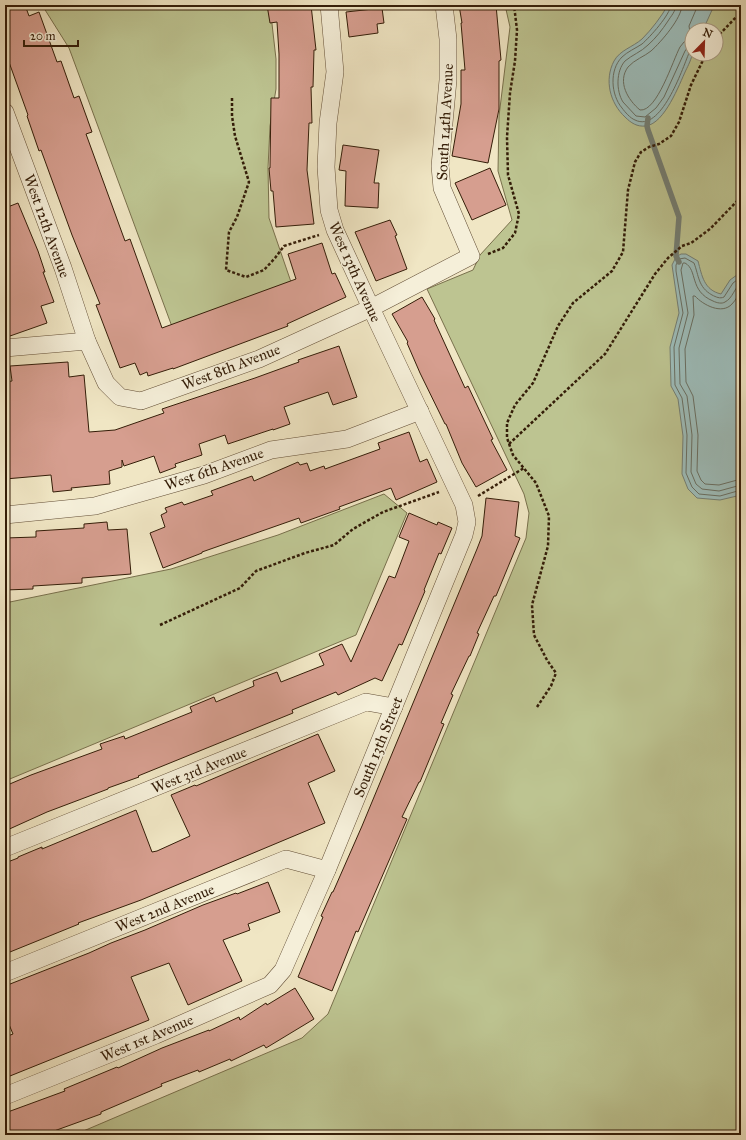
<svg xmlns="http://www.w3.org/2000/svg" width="746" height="1140" viewBox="0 0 746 1140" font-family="'IM FELL Great Primer',serif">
<rect width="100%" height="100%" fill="#f0e6c4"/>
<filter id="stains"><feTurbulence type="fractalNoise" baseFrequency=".005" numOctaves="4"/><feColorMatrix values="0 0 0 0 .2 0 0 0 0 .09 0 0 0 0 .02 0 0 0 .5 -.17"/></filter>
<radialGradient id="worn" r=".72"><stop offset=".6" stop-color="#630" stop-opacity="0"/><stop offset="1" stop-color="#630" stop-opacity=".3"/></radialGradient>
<g fill="#bdc491" stroke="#78704c" fill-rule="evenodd">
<path d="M 42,5 L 268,5 L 271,15 L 276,59 L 276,89 L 270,126 L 268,168 L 269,218 L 291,282 L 174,332 L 69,48 Z"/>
<path d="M 505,5 L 741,5 L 741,1135 L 74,1135 L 302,1038 L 328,1014 L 526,538 L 529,513 L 524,494 L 427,289 L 473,270 L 480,255 L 512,220 L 498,171 L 499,116 L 510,27 ZM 692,30 L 716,30 L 716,54 L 692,54 Z"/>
<path d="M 384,494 L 407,513 L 356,635 L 5,781 L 5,603 L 171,569 L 278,535 Z"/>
</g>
<g fill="#9dbebc" stroke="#737e74">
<path d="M 668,5 L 718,5 L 712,10 L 703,30 L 692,30 C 692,38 693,47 692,54 C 692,58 688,66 686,70 C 679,85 665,123 646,126 C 637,127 631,123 625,117 C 610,103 604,80 614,61 C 620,50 633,47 642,39 C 652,29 661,17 668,5 Z"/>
<path d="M 681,254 L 686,254 L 698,261 C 702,276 704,290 721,294 L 730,280 L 741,272 L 741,493 L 737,496 L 720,500 L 697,498 L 688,489 L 682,474 L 683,436 L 678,399 L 671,386 L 670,347 L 679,313 L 672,265 L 676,257 Z"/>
</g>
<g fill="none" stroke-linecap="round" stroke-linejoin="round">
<g stroke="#686e62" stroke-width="1">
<path d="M 671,5 C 670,15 650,37 642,44 C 636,48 627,52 622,57 C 609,70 611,95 622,108 C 625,112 630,118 635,120 C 661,133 682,70 689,53 L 692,50"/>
<path d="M 676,5 C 676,11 671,16 668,21 C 662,30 656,38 648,45 C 641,52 632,55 625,61 C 616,71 616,91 623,102 C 627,107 632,111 636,116 L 645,117 L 656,108 L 664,97 L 685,51 L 688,47 L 692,45"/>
<path d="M 682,5 C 682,18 661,42 651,51 C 645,56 634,60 628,67 C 617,82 628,100 640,110 C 657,112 673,60 680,47 L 684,42 L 691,39 L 689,26 L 698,5"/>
<path d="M 741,277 L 733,283 L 724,297 C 720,299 716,297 712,295 C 698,287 699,276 694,263 L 685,258 L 679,259 L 676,265 L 676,271 L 683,313 L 674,347 L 675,385 L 682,398 L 687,435 L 686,473 L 692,487 L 699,494 L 720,496 L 741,490"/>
<path d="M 741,283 C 734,288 733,298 725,302 C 722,304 717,303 713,301 C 689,291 698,270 685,263 L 683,263 L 681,270 L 688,313 L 679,348 L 680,384 L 687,396 L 692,435 L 691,472 L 696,484 L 702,489 L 719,491 L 741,485"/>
<path d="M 741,290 C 738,295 736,300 732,304 C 722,315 703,305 695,296 L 693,296 L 694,315 L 685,349 L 686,382 L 693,396 L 698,435 L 697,471 L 701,480 L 705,484 L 719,485 L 741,479"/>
</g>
<path stroke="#737e74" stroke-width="5.5" d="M 648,118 L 647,126 L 648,130 L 679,217 L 676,256 L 679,262"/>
</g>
<g fill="#d69e8f" stroke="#341d08">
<path d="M 5,5 L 25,5 L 29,16 L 39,12 L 57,62 L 61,61 L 74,98 L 79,96 L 92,132 L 86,134 L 125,241 L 130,239 L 162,328 L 296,279 L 288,254 L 322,243 L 332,274 L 335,273 L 346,297 L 287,324 L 288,326 L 173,369 L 173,368 L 148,376 L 147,372 L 140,375 L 135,363 L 120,368 L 96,305 L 100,304 L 72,235 L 41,150 L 39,151 L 27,116 L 28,115 L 5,51 Z"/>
<path d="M 267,5 L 311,5 L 316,50 L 314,50 L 313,87 L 311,87 L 312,123 L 309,123 L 307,170 L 314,224 L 276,227 L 273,191 L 271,191 L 269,168 L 270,168 L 271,98 L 279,98 L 279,54 L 277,22 L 270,23 Z"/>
<path d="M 459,5 L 496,5 L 501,60 L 499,61 L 499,109 L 488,163 L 452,156 L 461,104 L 461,70 L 465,70 L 461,23 L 462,23 Z"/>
<path d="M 382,8 L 384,23 L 377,24 L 378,33 L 349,37 L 346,12 Z"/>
<path d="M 343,145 L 379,150 L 374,183 L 379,183 L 378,208 L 345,206 L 346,171 L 339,170 Z"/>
<path d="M 490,168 L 506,205 L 472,220 L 455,183 Z"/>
<path d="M 18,203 L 38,251 L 45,272 L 43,272 L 54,302 L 41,306 L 47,323 L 10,336 L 5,321 L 5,208 Z"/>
<path d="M 390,220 L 397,235 L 395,236 L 407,269 L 376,281 L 355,232 Z"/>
<path d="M 422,297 L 435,319 L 434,320 L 465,388 L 468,386 L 493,439 L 491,440 L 507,470 L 476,487 L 462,463 L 446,424 L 445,424 L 420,373 L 407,343 L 408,342 L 392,314 Z"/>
<path d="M 339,346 L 357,397 L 333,405 L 328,392 L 284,407 L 290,424 L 273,430 L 273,429 L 228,444 L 225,435 L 199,444 L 202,455 L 175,464 L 176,467 L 160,473 L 154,456 L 124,466 L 122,460 L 122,467 L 109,471 L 110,484 L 71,488 L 72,490 L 53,492 L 51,475 L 5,479 L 5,382 L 12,381 L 10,366 L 68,362 L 69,377 L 84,375 L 89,432 L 115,430 L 164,413 L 162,409 L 255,378 L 299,362 L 298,360 Z"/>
<path d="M 409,432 L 420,462 L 427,459 L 437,482 L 396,500 L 391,488 L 339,507 L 340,509 L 301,523 L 299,518 L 202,552 L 202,553 L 163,568 L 150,533 L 165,527 L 161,515 L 167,512 L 165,508 L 182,502 L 184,505 L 213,495 L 211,491 L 252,476 L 254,481 L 298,462 L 300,465 L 307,463 L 310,471 L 324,466 L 325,469 L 380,449 L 378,443 Z"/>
<path d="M 486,498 L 519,502 L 515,536 L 520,538 L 496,596 L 494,596 L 477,633 L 479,634 L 470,656 L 469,656 L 451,694 L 453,695 L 441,723 L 444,724 L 420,782 L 419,782 L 402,817 L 407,819 L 358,932 L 356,931 L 332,991 L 298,977 L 323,917 L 321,916 L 332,892 L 333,892 L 362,826 L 477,549 L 482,536 Z"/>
<path d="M 409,513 L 437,525 L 438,522 L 452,528 L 441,554 L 439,553 L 424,590 L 425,591 L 402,645 L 399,644 L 382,681 L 375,678 L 338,695 L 336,692 L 292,710 L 293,713 L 138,776 L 139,777 L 108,788 L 108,789 L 47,812 L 5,831 L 5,786 L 31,775 L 102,749 L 100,744 L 124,736 L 125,739 L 192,712 L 190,707 L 214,697 L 216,702 L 254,686 L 253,681 L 277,672 L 281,682 L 324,665 L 319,654 L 342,644 L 351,662 L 389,576 L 395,578 L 409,541 L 399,537 Z"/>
<path d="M 107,522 L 108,530 L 127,529 L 131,574 L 82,578 L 82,583 L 33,586 L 33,589 L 5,590 L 5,538 L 36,537 L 36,531 L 84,528 L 84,524 Z"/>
<path d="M 318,734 L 335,771 L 308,783 L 325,823 L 141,900 L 78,923 L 79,924 L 5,954 L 5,863 L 18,858 L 18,857 L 42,847 L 42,849 L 136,810 L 152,852 L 157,851 L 190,836 L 171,795 L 195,785 L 196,786 Z"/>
<path d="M 268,882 L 280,912 L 248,924 L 250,930 L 223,940 L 242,981 L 188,1005 L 169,963 L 131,977 L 149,1020 L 5,1078 L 5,1037 L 13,1034 L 5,1015 L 5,986 L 89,953 L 111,943 L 145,930 L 203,905 L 236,893 L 237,894 Z"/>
<path d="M 295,988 L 314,1019 L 266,1048 L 264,1045 L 231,1061 L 230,1059 L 199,1072 L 198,1070 L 161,1084 L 162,1086 L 101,1112 L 101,1114 L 43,1135 L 5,1135 L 5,1113 L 65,1091 L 64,1089 L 117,1067 L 118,1068 L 162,1048 L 209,1030 L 209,1031 L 239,1017 L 240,1020 L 266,1003 L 267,1005 Z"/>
</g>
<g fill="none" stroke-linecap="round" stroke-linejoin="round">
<defs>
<g id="minor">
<path d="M 5,112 L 63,268 L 87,341"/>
<path d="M 5,348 L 87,341 L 106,383 L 120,397 L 141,401 L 259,359 L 371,308 L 471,256 L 442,188 L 440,166 L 448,80 L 448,39 L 444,5"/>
<path d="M 5,515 L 95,506 L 204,475 L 271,450 L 347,439 L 420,411"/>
<path d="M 5,848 L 366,702 L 394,707"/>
<path d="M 5,973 L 286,859 L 327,870"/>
<path d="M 5,1096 L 156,1035 L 270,985 L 283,970 L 327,870 L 464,535 L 467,522 L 464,505 L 371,308 L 335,230 L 329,210 L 326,167 L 328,123 L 335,72 L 329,5"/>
</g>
</defs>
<use href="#minor" stroke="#634f37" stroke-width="18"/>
<g stroke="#341d08" stroke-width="2.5" stroke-dasharray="3 2" stroke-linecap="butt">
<path d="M 716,38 L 741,12"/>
<path d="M 232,98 L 232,116 L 235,136 L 249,182 L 237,217 L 229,232 L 226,270 L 246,277 L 264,270 L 275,258 L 284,246 L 319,235"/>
<path d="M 488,254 L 503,248 L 515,233 L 519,214 L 508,175 L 507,137 L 510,93 L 515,61 L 517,30 L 514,5"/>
<path d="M 509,444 L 605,354 L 655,274 L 668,258 L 682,246 L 691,243 L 710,229 L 741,197"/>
<path d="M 478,496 L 524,468"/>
<path d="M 160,625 L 240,588 L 256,571 L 305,553 L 334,545 L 353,529 L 383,512 L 439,492"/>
<path d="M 537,707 L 551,686 L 556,673 L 547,660 L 534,635 L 532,605 L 548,546 L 549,516 L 536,483 L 513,455 L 507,438 L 507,423 L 515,405 L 533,383 L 558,326 L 573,303 L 612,271 L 623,252 L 628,190 L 635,162 L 641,152 L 649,147 L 659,144 L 671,136 L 679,122 L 691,85 L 706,54"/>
</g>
<use href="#minor" stroke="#f5efd9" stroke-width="17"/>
</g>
<g text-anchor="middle" stroke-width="3" stroke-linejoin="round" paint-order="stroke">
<g font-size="15" fill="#341d08" stroke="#f5efd9">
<text transform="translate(445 122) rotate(-87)" y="5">South 14th Avenue</text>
<text transform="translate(47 226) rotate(70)" y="5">West 12th Avenue</text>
<text transform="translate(355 272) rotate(66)" y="5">West 13th Avenue</text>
<text transform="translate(231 367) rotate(-21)" y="5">West 8th Avenue</text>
<text transform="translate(214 469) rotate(-19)" y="5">West 6th Avenue</text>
<text transform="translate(378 747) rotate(-68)" y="5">South 13th Street</text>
<text transform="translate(199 770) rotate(-22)" y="5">West 3rd Avenue</text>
<text transform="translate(165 908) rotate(-22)" y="5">West 2nd Avenue</text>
<text transform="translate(147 1038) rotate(-23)" y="5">West 1st Avenue</text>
</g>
</g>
<rect width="746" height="1140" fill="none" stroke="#f0e6c4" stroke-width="20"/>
<rect x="6" y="6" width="734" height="1128" fill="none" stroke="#341d08" stroke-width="2"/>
<rect x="10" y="10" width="726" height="1120" fill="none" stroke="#341d08"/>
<g transform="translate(704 42) rotate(23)"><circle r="19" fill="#f5efd9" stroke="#a89b85"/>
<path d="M0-3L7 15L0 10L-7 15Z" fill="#8f2418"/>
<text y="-6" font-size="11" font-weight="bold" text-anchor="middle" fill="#341d08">N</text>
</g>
<path d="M24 40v6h54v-6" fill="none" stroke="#341d08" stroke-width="2"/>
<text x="30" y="40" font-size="12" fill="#341d08" stroke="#f5efd9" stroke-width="3" paint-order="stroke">20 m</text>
<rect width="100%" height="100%" filter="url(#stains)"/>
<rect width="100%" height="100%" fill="url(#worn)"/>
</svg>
